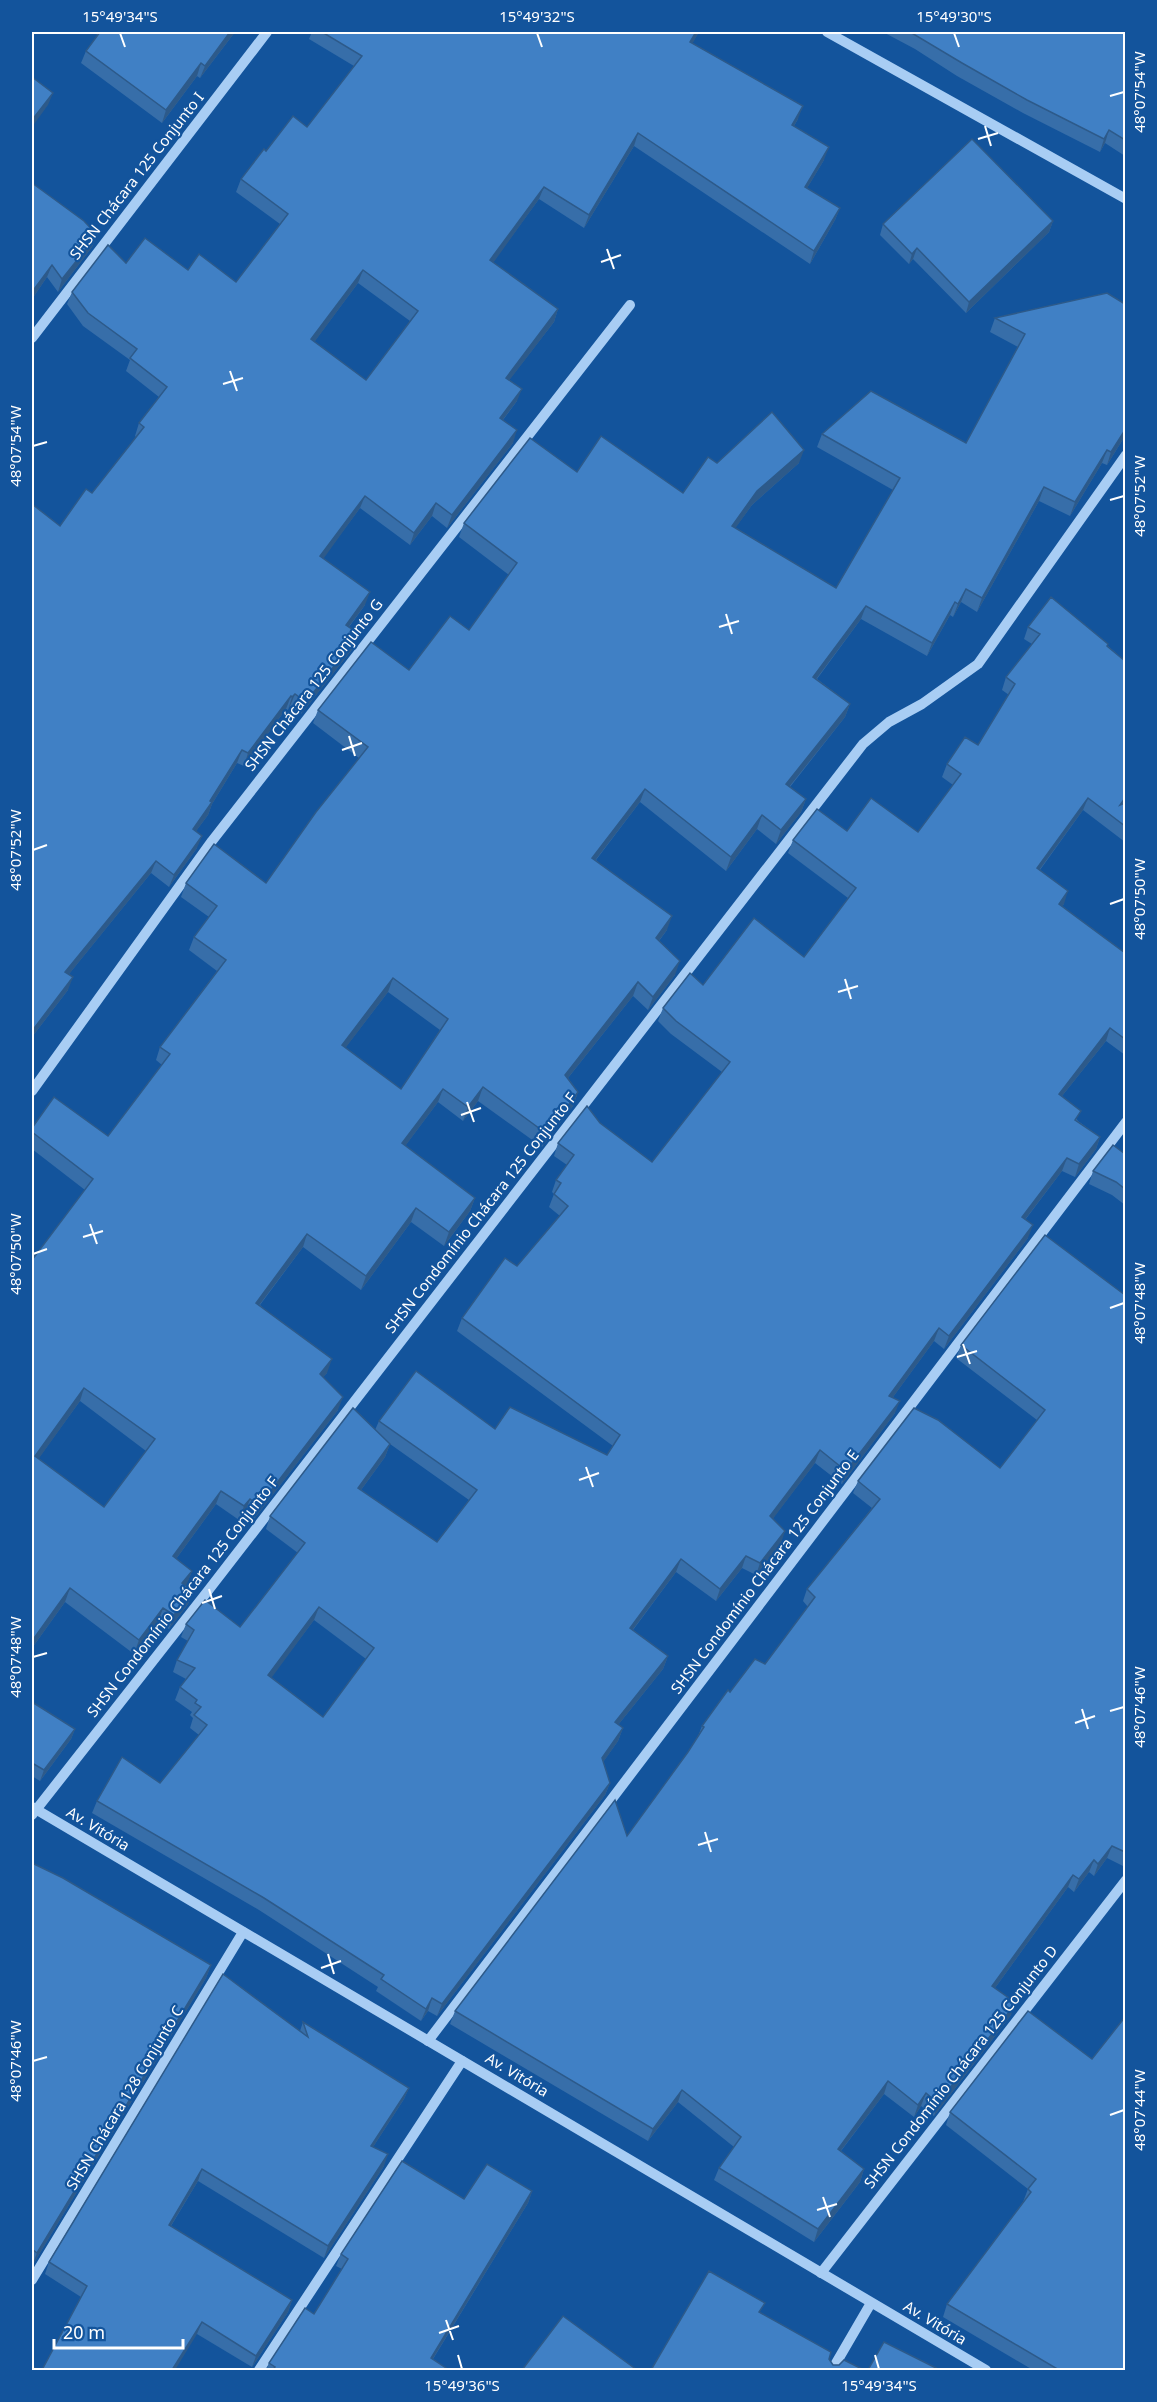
<svg xmlns="http://www.w3.org/2000/svg" width="1157" height="2402" viewBox="0 0 1157 2402" font-family="'Noto Sans',sans-serif">
<rect width="100%" height="100%" fill="#13549c"/>
<g fill="none" stroke-linecap="round" stroke-linejoin="round">
<g stroke="#a8cdf4" stroke-width="10">
<path d="M 827,32 L 1126,199"/>
<path d="M 32,338 L 267,32"/>
<path d="M 32,1091 L 212,841 L 630,305"/>
<path d="M 32,1807 L 986,2370"/>
<path d="M 32,1815 L 207,1592 L 863,744 L 889,722 L 922,704 L 978,664 L 1126,455"/>
<path d="M 428,2041 L 1126,1122"/>
<path d="M 821,2273 L 1126,1880"/>
<path d="M 32,2280 L 243,1932"/>
<path d="M 259,2370 L 462,2061"/>
<path d="M 832,2370 L 871,2303"/>
</g>
</g>
<g fill="#376ea9" fill-rule="evenodd">
<path d="M 93,32 L 235,32 L 200,78 L 197,76 L 162,123 L 81,63 L 86,51 L 98,35 Z"/>
<path d="M 312,32 L 699,32 L 692,43 L 798,119 L 794,126 L 824,160 L 807,188 L 840,208 L 835,220 L 810,264 L 634,146 L 584,228 L 539,199 L 493,262 L 558,309 L 554,322 L 509,380 L 517,401 L 503,420 L 513,443 L 447,528 L 432,516 L 410,545 L 360,508 L 323,558 L 365,605 L 349,627 L 359,634 L 354,647 L 301,714 L 290,706 L 288,710 L 286,709 L 244,766 L 237,763 L 212,804 L 208,815 L 196,831 L 197,848 L 169,887 L 151,873 L 69,974 L 68,990 L 32,1037 L 32,504 L 60,526 L 92,493 L 136,437 L 135,436 L 139,423 L 159,397 L 126,371 L 130,360 L 83,326 L 67,304 L 72,292 L 126,263 L 188,270 L 236,282 L 280,224 L 236,192 L 241,179 L 266,151 L 307,127 L 354,66 L 309,39 ZM 358,283 L 410,321 L 366,380 L 314,342 Z"/>
<path d="M 883,32 L 1125,32 L 1125,156 L 1105,143 L 1100,152 L 1023,113 L 957,76 L 915,49 Z"/>
<path d="M 32,183 L 97,235 L 92,247 L 58,292 L 47,277 L 32,299 Z"/>
<path d="M 1053,221 L 1049,232 L 966,313 L 913,259 L 909,264 L 880,235 L 883,224 Z"/>
<path d="M 1107,293 L 1125,436 L 1107,465 L 1102,463 L 1070,516 L 1039,501 L 977,612 L 961,602 L 953,617 L 950,615 L 927,656 L 861,619 L 817,679 L 850,704 L 845,717 L 790,787 L 806,799 L 801,812 L 776,844 L 757,829 L 726,871 L 640,802 L 596,860 L 667,930 L 659,941 L 675,975 L 648,1010 L 633,996 L 568,1078 L 578,1092 L 573,1106 L 542,1147 L 478,1101 L 463,1121 L 438,1102 L 405,1146 L 475,1198 L 470,1211 L 444,1246 L 411,1222 L 361,1290 L 303,1247 L 260,1305 L 327,1373 L 323,1377 L 338,1410 L 254,1519 L 245,1513 L 239,1520 L 216,1504 L 176,1559 L 192,1571 L 186,1585 L 193,1590 L 188,1604 L 169,1629 L 158,1622 L 134,1654 L 65,1602 L 32,1648 L 32,1260 L 85,1190 L 32,1149 L 32,1128 L 108,1136 L 162,1065 L 156,1060 L 160,1047 L 217,971 L 189,950 L 194,937 L 209,917 L 181,897 L 186,883 L 266,883 L 359,758 L 313,723 L 318,710 L 409,670 L 469,630 L 509,575 L 459,537 L 464,523 L 577,472 L 683,493 L 717,463 L 799,463 L 752,505 L 735,528 L 836,588 L 893,490 L 817,447 L 822,434 L 966,443 L 1018,347 L 990,332 L 995,318 ZM 388,992 L 440,1030 L 401,1089 L 345,1048 ZM 80,1401 L 146,1451 L 104,1507 L 38,1459 Z"/>
<path d="M 1028,627 L 1108,646 L 1125,661 L 1125,842 L 1083,810 L 1040,870 L 1064,904 L 1062,906 L 1125,953 L 1125,1055 L 1106,1041 L 1062,1096 L 1078,1121 L 1100,1137 L 1096,1149 L 1075,1177 L 1062,1171 L 1025,1220 L 1028,1238 L 944,1349 L 934,1341 L 893,1397 L 895,1413 L 842,1484 L 815,1463 L 773,1518 L 781,1543 L 756,1575 L 742,1568 L 716,1601 L 676,1572 L 633,1630 L 668,1656 L 663,1669 L 618,1725 L 623,1728 L 618,1741 L 603,1762 L 610,1783 L 605,1795 L 437,2016 L 428,2011 L 421,2021 L 376,1991 L 378,1987 L 259,1910 L 92,1813 L 97,1801 L 160,1783 L 199,1735 L 190,1728 L 193,1718 L 190,1715 L 192,1712 L 175,1700 L 180,1687 L 186,1679 L 173,1672 L 177,1660 L 188,1641 L 181,1637 L 186,1624 L 240,1627 L 298,1553 L 266,1529 L 270,1516 L 375,1430 L 379,1421 L 495,1429 L 607,1455 L 613,1446 L 457,1331 L 462,1318 L 517,1266 L 560,1216 L 549,1207 L 554,1194 L 552,1192 L 556,1180 L 567,1165 L 554,1156 L 558,1143 L 600,1123 L 652,1162 L 722,1072 L 671,1034 L 658,1021 L 663,1008 L 703,985 L 804,957 L 848,898 L 788,853 L 793,840 L 847,831 L 918,832 L 953,785 L 942,777 L 947,764 L 978,745 L 1009,695 L 1002,690 L 1006,677 L 1032,644 L 1024,639 ZM 390,1444 L 469,1500 L 437,1542 L 361,1490 L 385,1457 ZM 314,1620 L 366,1659 L 323,1717 L 271,1677 Z"/>
<path d="M 1125,1154 L 1125,1205 L 1112,1195 L 1089,1184 L 1093,1171 Z"/>
<path d="M 1125,1295 L 1125,1867 L 1107,1858 L 1094,1876 L 1089,1872 L 1074,1892 L 1068,1887 L 995,1988 L 1011,2015 L 934,2116 L 921,2106 L 914,2117 L 884,2094 L 841,2151 L 864,2169 L 860,2182 L 814,2242 L 714,2180 L 719,2168 L 734,2147 L 678,2102 L 648,2141 L 450,2024 L 455,2011 L 627,1836 L 688,1752 L 698,1736 L 702,1726 L 730,1692 L 765,1664 L 808,1607 L 803,1601 L 807,1589 L 872,1508 L 853,1493 L 858,1481 L 1000,1468 L 1037,1420 L 956,1358 L 961,1345 Z"/>
<path d="M 32,1702 L 75,1729 L 71,1739 L 40,1781 L 32,1776 Z"/>
<path d="M 32,1863 L 211,1965 L 206,1978 L 32,2266 Z"/>
<path d="M 303,2022 L 409,2088 L 404,2099 L 373,2147 L 384,2166 L 324,2258 L 198,2181 L 171,2226 L 292,2300 L 288,2312 L 252,2367 L 197,2334 L 81,2297 L 45,2274 L 49,2262 L 300,2031 Z"/>
<path d="M 1092,2059 L 1125,2370 L 1033,2370 L 943,2317 L 947,2304 L 1023,2202 L 1028,2189 L 946,2125 L 950,2112 Z"/>
<path d="M 532,2191 L 528,2203 L 433,2359 L 449,2370 L 266,2370 L 269,2363 L 314,2314 L 342,2269 L 336,2266 L 341,2254 L 464,2199 Z"/>
</g>
<g fill="#2d5a8a">
<path d="M 230,32 L 235,32 L 200,78 L 205,66 Z"/>
<path d="M 696,32 L 699,32 L 686,55 L 690,42 Z"/>
<path d="M 201,63 L 197,76 L 162,123 L 166,110 Z"/>
<path d="M 53,93 L 48,105 L 32,127 L 32,120 Z"/>
<path d="M 803,106 L 798,119 L 787,138 L 792,125 Z"/>
<path d="M 1109,130 L 1105,143 L 1100,152 L 1104,139 Z"/>
<path d="M 638,133 L 634,146 L 584,228 L 589,215 Z"/>
<path d="M 829,147 L 824,160 L 800,200 L 805,187 Z"/>
<path d="M 544,187 L 539,199 L 486,273 L 490,260 Z"/>
<path d="M 840,208 L 835,220 L 810,264 L 814,251 Z"/>
<path d="M 1053,221 L 1049,232 L 966,313 L 969,302 Z"/>
<path d="M 97,235 L 92,247 L 58,292 L 62,279 Z"/>
<path d="M 917,248 L 913,259 L 909,264 L 912,254 Z"/>
<path d="M 52,265 L 47,277 L 32,299 L 32,292 Z"/>
<path d="M 363,270 L 358,283 L 307,352 L 311,339 Z"/>
<path d="M 558,309 L 554,322 L 501,391 L 506,378 Z"/>
<path d="M 522,389 L 517,401 L 495,430 L 500,418 Z"/>
<path d="M 517,430 L 513,443 L 447,528 L 452,515 Z"/>
<path d="M 1125,430 L 1125,436 L 1107,465 L 1111,452 Z"/>
<path d="M 804,450 L 799,463 L 752,505 L 727,540 L 732,526 L 757,491 Z"/>
<path d="M 1107,450 L 1102,463 L 1070,516 L 1075,502 Z"/>
<path d="M 1044,487 L 1039,501 L 977,612 L 982,598 Z"/>
<path d="M 365,496 L 360,508 L 316,569 L 320,556 Z"/>
<path d="M 436,503 L 432,516 L 410,545 L 414,533 Z"/>
<path d="M 966,589 L 961,602 L 953,617 L 958,604 Z"/>
<path d="M 370,592 L 365,605 L 341,637 L 346,625 Z"/>
<path d="M 955,602 L 950,615 L 927,656 L 932,643 Z"/>
<path d="M 866,606 L 861,619 L 808,690 L 813,677 Z"/>
<path d="M 359,634 L 354,647 L 301,714 L 306,702 Z"/>
<path d="M 295,694 L 290,706 L 288,710 L 292,697 Z"/>
<path d="M 291,696 L 286,709 L 244,766 L 248,753 Z"/>
<path d="M 850,704 L 845,717 L 781,797 L 786,784 Z"/>
<path d="M 242,750 L 237,763 L 212,804 L 208,815 L 188,842 L 193,829 Z"/>
<path d="M 645,789 L 640,802 L 587,871 L 592,858 Z"/>
<path d="M 1088,798 L 1083,810 L 1032,880 L 1037,868 Z"/>
<path d="M 806,799 L 801,812 L 776,844 L 781,830 Z"/>
<path d="M 762,815 L 757,829 L 726,871 L 731,857 Z"/>
<path d="M 202,836 L 197,848 L 169,887 L 174,875 Z"/>
<path d="M 156,861 L 151,873 L 61,984 L 65,972 Z"/>
<path d="M 1068,891 L 1064,904 L 1055,917 L 1059,904 Z"/>
<path d="M 672,916 L 667,930 L 651,951 L 656,938 Z"/>
<path d="M 680,961 L 675,975 L 648,1010 L 653,997 Z"/>
<path d="M 73,977 L 68,990 L 32,1037 L 32,1031 Z"/>
<path d="M 393,978 L 388,992 L 337,1059 L 342,1045 Z"/>
<path d="M 638,982 L 633,996 L 560,1088 L 565,1075 Z"/>
<path d="M 1110,1028 L 1106,1041 L 1054,1106 L 1059,1094 Z"/>
<path d="M 483,1087 L 478,1101 L 463,1121 L 468,1107 Z"/>
<path d="M 443,1089 L 438,1102 L 397,1157 L 402,1143 Z"/>
<path d="M 578,1092 L 573,1106 L 542,1147 L 547,1134 Z"/>
<path d="M 1100,1137 L 1096,1149 L 1075,1177 L 1079,1164 Z"/>
<path d="M 1067,1158 L 1062,1171 L 1017,1230 L 1022,1217 Z"/>
<path d="M 475,1198 L 470,1211 L 444,1246 L 449,1232 Z"/>
<path d="M 416,1208 L 411,1222 L 361,1290 L 366,1276 Z"/>
<path d="M 1033,1225 L 1028,1238 L 944,1349 L 949,1336 Z"/>
<path d="M 307,1234 L 303,1247 L 251,1316 L 256,1303 Z"/>
<path d="M 939,1328 L 934,1341 L 885,1408 L 889,1396 Z"/>
<path d="M 332,1359 L 327,1373 L 315,1387 L 320,1374 Z"/>
<path d="M 84,1388 L 80,1401 L 32,1468 L 35,1456 Z"/>
<path d="M 343,1397 L 338,1410 L 254,1519 L 259,1506 Z"/>
<path d="M 900,1401 L 895,1413 L 842,1484 L 846,1471 Z"/>
<path d="M 390,1444 L 385,1457 L 353,1501 L 358,1488 Z"/>
<path d="M 820,1450 L 815,1463 L 766,1528 L 770,1516 Z"/>
<path d="M 221,1491 L 216,1504 L 168,1570 L 173,1556 Z"/>
<path d="M 250,1499 L 245,1513 L 239,1520 L 244,1506 Z"/>
<path d="M 785,1531 L 781,1543 L 756,1575 L 760,1563 Z"/>
<path d="M 746,1556 L 742,1568 L 716,1601 L 720,1589 Z"/>
<path d="M 681,1559 L 676,1572 L 625,1640 L 630,1628 Z"/>
<path d="M 192,1571 L 187,1584 L 178,1596 L 182,1583 Z"/>
<path d="M 70,1588 L 65,1602 L 32,1648 L 32,1641 Z"/>
<path d="M 193,1590 L 188,1604 L 169,1629 L 174,1615 Z"/>
<path d="M 319,1607 L 314,1620 L 264,1688 L 268,1675 Z"/>
<path d="M 163,1608 L 158,1622 L 134,1654 L 139,1640 Z"/>
<path d="M 668,1656 L 663,1669 L 610,1735 L 615,1722 Z"/>
<path d="M 623,1728 L 618,1741 L 597,1771 L 602,1758 Z"/>
<path d="M 75,1729 L 71,1739 L 40,1781 L 44,1770 Z"/>
<path d="M 610,1783 L 605,1795 L 437,2016 L 442,2004 Z"/>
<path d="M 1112,1846 L 1107,1858 L 1094,1876 L 1098,1864 Z"/>
<path d="M 1094,1860 L 1089,1872 L 1074,1892 L 1079,1879 Z"/>
<path d="M 1073,1875 L 1068,1887 L 987,1999 L 992,1986 Z"/>
<path d="M 211,1965 L 206,1978 L 32,2266 L 37,2253 Z"/>
<path d="M 432,1998 L 428,2011 L 421,2021 L 426,2009 Z"/>
<path d="M 1016,2003 L 1011,2015 L 934,2116 L 938,2103 Z"/>
<path d="M 888,2081 L 884,2094 L 833,2161 L 838,2149 Z"/>
<path d="M 409,2088 L 404,2099 L 366,2158 L 371,2146 Z"/>
<path d="M 682,2090 L 678,2102 L 648,2141 L 653,2129 Z"/>
<path d="M 926,2093 L 921,2106 L 914,2117 L 918,2105 Z"/>
<path d="M 388,2154 L 384,2166 L 324,2258 L 328,2246 Z"/>
<path d="M 202,2169 L 198,2181 L 164,2237 L 169,2225 Z"/>
<path d="M 864,2169 L 860,2182 L 814,2242 L 818,2229 Z"/>
<path d="M 532,2191 L 528,2203 L 426,2370 L 431,2358 Z"/>
<path d="M 292,2300 L 288,2312 L 252,2367 L 256,2356 Z"/>
<path d="M 202,2322 L 197,2334 L 175,2370 L 172,2370 Z"/>
</g>
<g fill="#4080c5" stroke="#2d5a8a" stroke-width="1.5" fill-rule="evenodd">
<path d="M 100,32 L 230,32 L 205,66 L 201,63 L 166,110 L 86,51 Z"/>
<path d="M 322,32 L 696,32 L 690,42 L 803,106 L 792,125 L 829,147 L 805,187 L 840,208 L 814,251 L 638,133 L 589,215 L 544,187 L 490,260 L 558,309 L 506,378 L 522,389 L 500,418 L 517,430 L 452,515 L 436,503 L 414,533 L 365,496 L 320,556 L 370,592 L 346,625 L 359,634 L 306,702 L 295,694 L 292,697 L 291,696 L 248,753 L 242,750 L 210,801 L 212,802 L 193,829 L 202,836 L 174,875 L 156,861 L 65,972 L 73,977 L 32,1031 L 32,504 L 60,526 L 86,489 L 92,493 L 144,427 L 139,423 L 167,387 L 130,358 L 137,349 L 88,313 L 72,292 L 108,245 L 126,263 L 145,238 L 188,270 L 199,254 L 236,282 L 288,214 L 241,179 L 264,149 L 266,151 L 293,116 L 307,127 L 362,56 ZM 363,270 L 418,311 L 366,380 L 311,339 Z"/>
<path d="M 910,32 L 1125,32 L 1125,140 L 1109,130 L 1104,139 L 1027,100 L 962,63 Z"/>
<path d="M 32,77 L 53,93 L 32,120 Z"/>
<path d="M 972,139 L 1053,221 L 969,302 L 917,248 L 912,254 L 883,224 Z"/>
<path d="M 32,183 L 84,221 L 97,235 L 62,279 L 52,265 L 32,292 Z"/>
<path d="M 1107,293 L 1125,304 L 1125,430 L 1111,452 L 1107,450 L 1075,502 L 1044,487 L 982,598 L 966,589 L 958,604 L 955,602 L 932,643 L 866,606 L 813,677 L 850,704 L 786,784 L 806,799 L 781,830 L 762,815 L 731,857 L 645,789 L 592,858 L 672,916 L 656,938 L 680,961 L 653,997 L 638,982 L 565,1075 L 578,1092 L 547,1134 L 483,1087 L 468,1107 L 443,1089 L 402,1143 L 475,1198 L 449,1232 L 416,1208 L 366,1276 L 307,1234 L 256,1303 L 332,1359 L 320,1374 L 343,1397 L 259,1506 L 250,1499 L 244,1506 L 221,1491 L 173,1556 L 192,1571 L 182,1583 L 193,1590 L 174,1615 L 163,1608 L 139,1640 L 70,1588 L 32,1641 L 32,1260 L 93,1179 L 32,1132 L 32,1128 L 54,1097 L 108,1136 L 170,1054 L 160,1047 L 226,960 L 194,937 L 217,906 L 186,883 L 214,844 L 266,883 L 316,812 L 368,747 L 318,710 L 371,642 L 409,670 L 450,616 L 469,630 L 517,563 L 464,523 L 530,438 L 577,472 L 601,436 L 683,493 L 708,457 L 717,463 L 772,412 L 804,450 L 757,491 L 732,526 L 836,588 L 900,478 L 822,434 L 871,391 L 966,443 L 1025,334 L 995,318 ZM 393,978 L 448,1019 L 401,1089 L 342,1045 ZM 84,1388 L 155,1439 L 104,1507 L 35,1456 Z"/>
<path d="M 1051,597 L 1108,644 L 1107,646 L 1125,661 L 1125,798 L 1120,805 L 1125,803 L 1125,826 L 1088,798 L 1037,868 L 1068,891 L 1059,904 L 1125,953 L 1125,1039 L 1110,1028 L 1059,1094 L 1081,1111 L 1075,1120 L 1100,1137 L 1079,1164 L 1067,1158 L 1022,1217 L 1033,1225 L 949,1336 L 939,1328 L 889,1396 L 900,1401 L 846,1471 L 820,1450 L 770,1516 L 785,1531 L 760,1563 L 746,1556 L 720,1589 L 681,1559 L 630,1628 L 668,1656 L 615,1722 L 623,1728 L 602,1758 L 610,1783 L 442,2004 L 432,1998 L 426,2009 L 381,1979 L 384,1975 L 264,1898 L 97,1801 L 122,1757 L 160,1783 L 207,1725 L 194,1715 L 201,1707 L 195,1703 L 197,1700 L 180,1687 L 195,1668 L 177,1660 L 194,1630 L 186,1624 L 205,1600 L 240,1627 L 305,1543 L 270,1516 L 353,1408 L 390,1444 L 358,1488 L 437,1542 L 477,1490 L 379,1421 L 416,1371 L 495,1429 L 510,1407 L 607,1455 L 620,1435 L 462,1318 L 505,1258 L 517,1266 L 568,1206 L 554,1194 L 561,1183 L 556,1180 L 574,1155 L 558,1143 L 587,1106 L 600,1123 L 652,1162 L 730,1062 L 676,1021 L 663,1008 L 690,973 L 703,985 L 754,918 L 804,957 L 856,888 L 793,840 L 817,809 L 847,831 L 871,798 L 918,832 L 961,774 L 947,764 L 965,737 L 978,745 L 1015,684 L 1006,677 L 1040,634 L 1028,627 ZM 319,1607 L 374,1648 L 323,1717 L 268,1675 Z"/>
<path d="M 1113,1145 L 1125,1154 L 1125,1189 L 1116,1182 L 1093,1171 Z"/>
<path d="M 1045,1235 L 1125,1295 L 1125,1852 L 1112,1846 L 1098,1864 L 1094,1860 L 1079,1879 L 1073,1875 L 992,1986 L 1016,2003 L 938,2103 L 926,2093 L 918,2105 L 888,2081 L 838,2149 L 864,2169 L 818,2229 L 719,2168 L 741,2137 L 682,2090 L 653,2129 L 455,2011 L 615,1800 L 627,1836 L 688,1752 L 704,1727 L 702,1726 L 728,1690 L 730,1692 L 755,1659 L 765,1664 L 815,1597 L 807,1589 L 880,1499 L 858,1481 L 914,1408 L 938,1420 L 1000,1468 L 1045,1410 L 961,1345 Z"/>
<path d="M 32,1702 L 75,1729 L 44,1770 L 32,1763 Z"/>
<path d="M 32,1863 L 63,1878 L 211,1965 L 37,2253 L 32,2249 Z"/>
<path d="M 223,1974 L 308,2037 L 303,2022 L 409,2088 L 371,2146 L 388,2154 L 328,2246 L 202,2169 L 169,2225 L 292,2300 L 256,2356 L 202,2322 L 172,2370 L 42,2370 L 87,2286 L 49,2262 Z"/>
<path d="M 1028,2011 L 1092,2059 L 1125,2017 L 1125,2370 L 1059,2370 L 947,2304 L 1031,2192 L 1028,2189 L 1036,2179 L 950,2112 Z"/>
<path d="M 402,2161 L 464,2199 L 487,2164 L 532,2191 L 431,2358 L 449,2370 L 273,2370 L 275,2367 L 269,2363 L 305,2308 L 314,2314 L 348,2259 L 341,2254 Z"/>
<path d="M 709,2271 L 765,2303 L 759,2312 L 831,2352 L 829,2359 L 833,2365 L 839,2365 L 844,2360 L 864,2370 L 651,2370 Z"/>
<path d="M 563,2316 L 637,2370 L 522,2370 Z"/>
<path d="M 884,2342 L 940,2370 L 868,2370 Z"/>
<path d="M 32,2366 L 38,2370 L 32,2370 Z"/>
</g>
<path fill="none" stroke="#fff" stroke-width="2" d="M 120,33 L 125,47M 537,33 L 542,47M 954,33 L 959,47M 1110,96 L 1124,92M 985,126 L 991,146M 978,139 L 998,133M 607,249 L 614,269M 601,262 L 621,255M 230,371 L 237,391M 223,384 L 243,378M 33,446 L 47,442M 1110,500 L 1124,496M 726,614 L 732,634M 719,627 L 739,621M 349,736 L 355,756M 342,750 L 362,743M 33,850 L 47,845M 1110,904 L 1124,899M 845,979 L 851,999M 838,992 L 858,986M 467,1102 L 474,1122M 461,1115 L 481,1108M 90,1224 L 97,1244M 83,1237 L 103,1231M 33,1254 L 47,1249M 1110,1308 L 1124,1303M 963,1344 L 970,1364M 957,1357 L 977,1351M 586,1467 L 593,1487M 579,1480 L 599,1473M 209,1589 L 215,1609M 202,1603 L 222,1596M 33,1657 L 47,1653M 1082,1709 L 1088,1729M 1110,1711 L 1124,1707M 1075,1723 L 1095,1716M 705,1832 L 711,1852M 698,1845 L 718,1839M 328,1954 L 334,1974M 321,1968 L 341,1961M 33,2061 L 47,2057M 1110,2115 L 1124,2110M 823,2197 L 830,2217M 817,2210 L 837,2204M 446,2320 L 453,2340M 439,2333 L 459,2326M 458,2355 L 462,2369M 875,2355 L 879,2369"/>
<g text-anchor="middle" stroke-width="4.5" stroke-linejoin="round" paint-order="stroke">
<g font-size="15" fill="#fff" stroke="#13549c">
<text transform="translate(137 176) rotate(-52)" y="5">SHSN Chácara 125 Conjunto I</text>
<text transform="translate(314 685) rotate(-52)" y="5">SHSN Chácara 125 Conjunto G</text>
<text transform="translate(481 1213) rotate(-52)" y="5">SHSN Condomínio Chácara 125 Conjunto F</text>
<text transform="translate(765 1572) rotate(-53)" y="5">SHSN Condomínio Chácara 125 Conjunto E</text>
<text transform="translate(183 1597) rotate(-52)" y="5">SHSN Condomínio Chácara 125 Conjunto F</text>
<text transform="translate(98 1829) rotate(31)" y="5">Av. Vitória</text>
<text transform="translate(961 2067) rotate(-52)" y="5">SHSN Condomínio Chácara 125 Conjunto D</text>
<text transform="translate(517 2075) rotate(31)" y="5">Av. Vitória</text>
<text transform="translate(125 2098) rotate(-59)" y="5">SHSN Chácara 128 Conjunto C</text>
<text transform="translate(935 2323) rotate(31)" y="5">Av. Vitória</text>
</g>
</g>
<rect width="1157" height="2402" fill="none" stroke="#13549c" stroke-width="66"/>
<path d="M54 2339v9h129v-9" fill="none" stroke="#ffffff" stroke-width="3"/>
<text x="63" y="2339" font-size="18" fill="#ffffff" stroke="#13549c" stroke-width="4.5" paint-order="stroke">20 m</text>
<rect x="33" y="33" width="1091" height="2336" fill="none" stroke="#fff" stroke-width="2"/>
<g font-size="15" text-anchor="middle" fill="#fff">
<text x="120" y="22">15°49'34"S</text>
<text x="537" y="22">15°49'32"S</text>
<text x="954" y="22">15°49'30"S</text>
<text transform="translate(1140 92) rotate(-90)" y="5">48°07'54"W</text>
<text transform="translate(16 446) rotate(-90)" y="5">48°07'54"W</text>
<text transform="translate(1140 496) rotate(-90)" y="5">48°07'52"W</text>
<text transform="translate(16 850) rotate(-90)" y="5">48°07'52"W</text>
<text transform="translate(1140 899) rotate(-90)" y="5">48°07'50"W</text>
<text transform="translate(16 1254) rotate(-90)" y="5">48°07'50"W</text>
<text transform="translate(1140 1303) rotate(-90)" y="5">48°07'48"W</text>
<text transform="translate(16 1657) rotate(-90)" y="5">48°07'48"W</text>
<text transform="translate(1140 1707) rotate(-90)" y="5">48°07'46"W</text>
<text transform="translate(16 2061) rotate(-90)" y="5">48°07'46"W</text>
<text transform="translate(1140 2110) rotate(-90)" y="5">48°07'44"W</text>
<text x="462" y="2391">15°49'36"S</text>
<text x="879" y="2391">15°49'34"S</text>
</g>
</svg>
